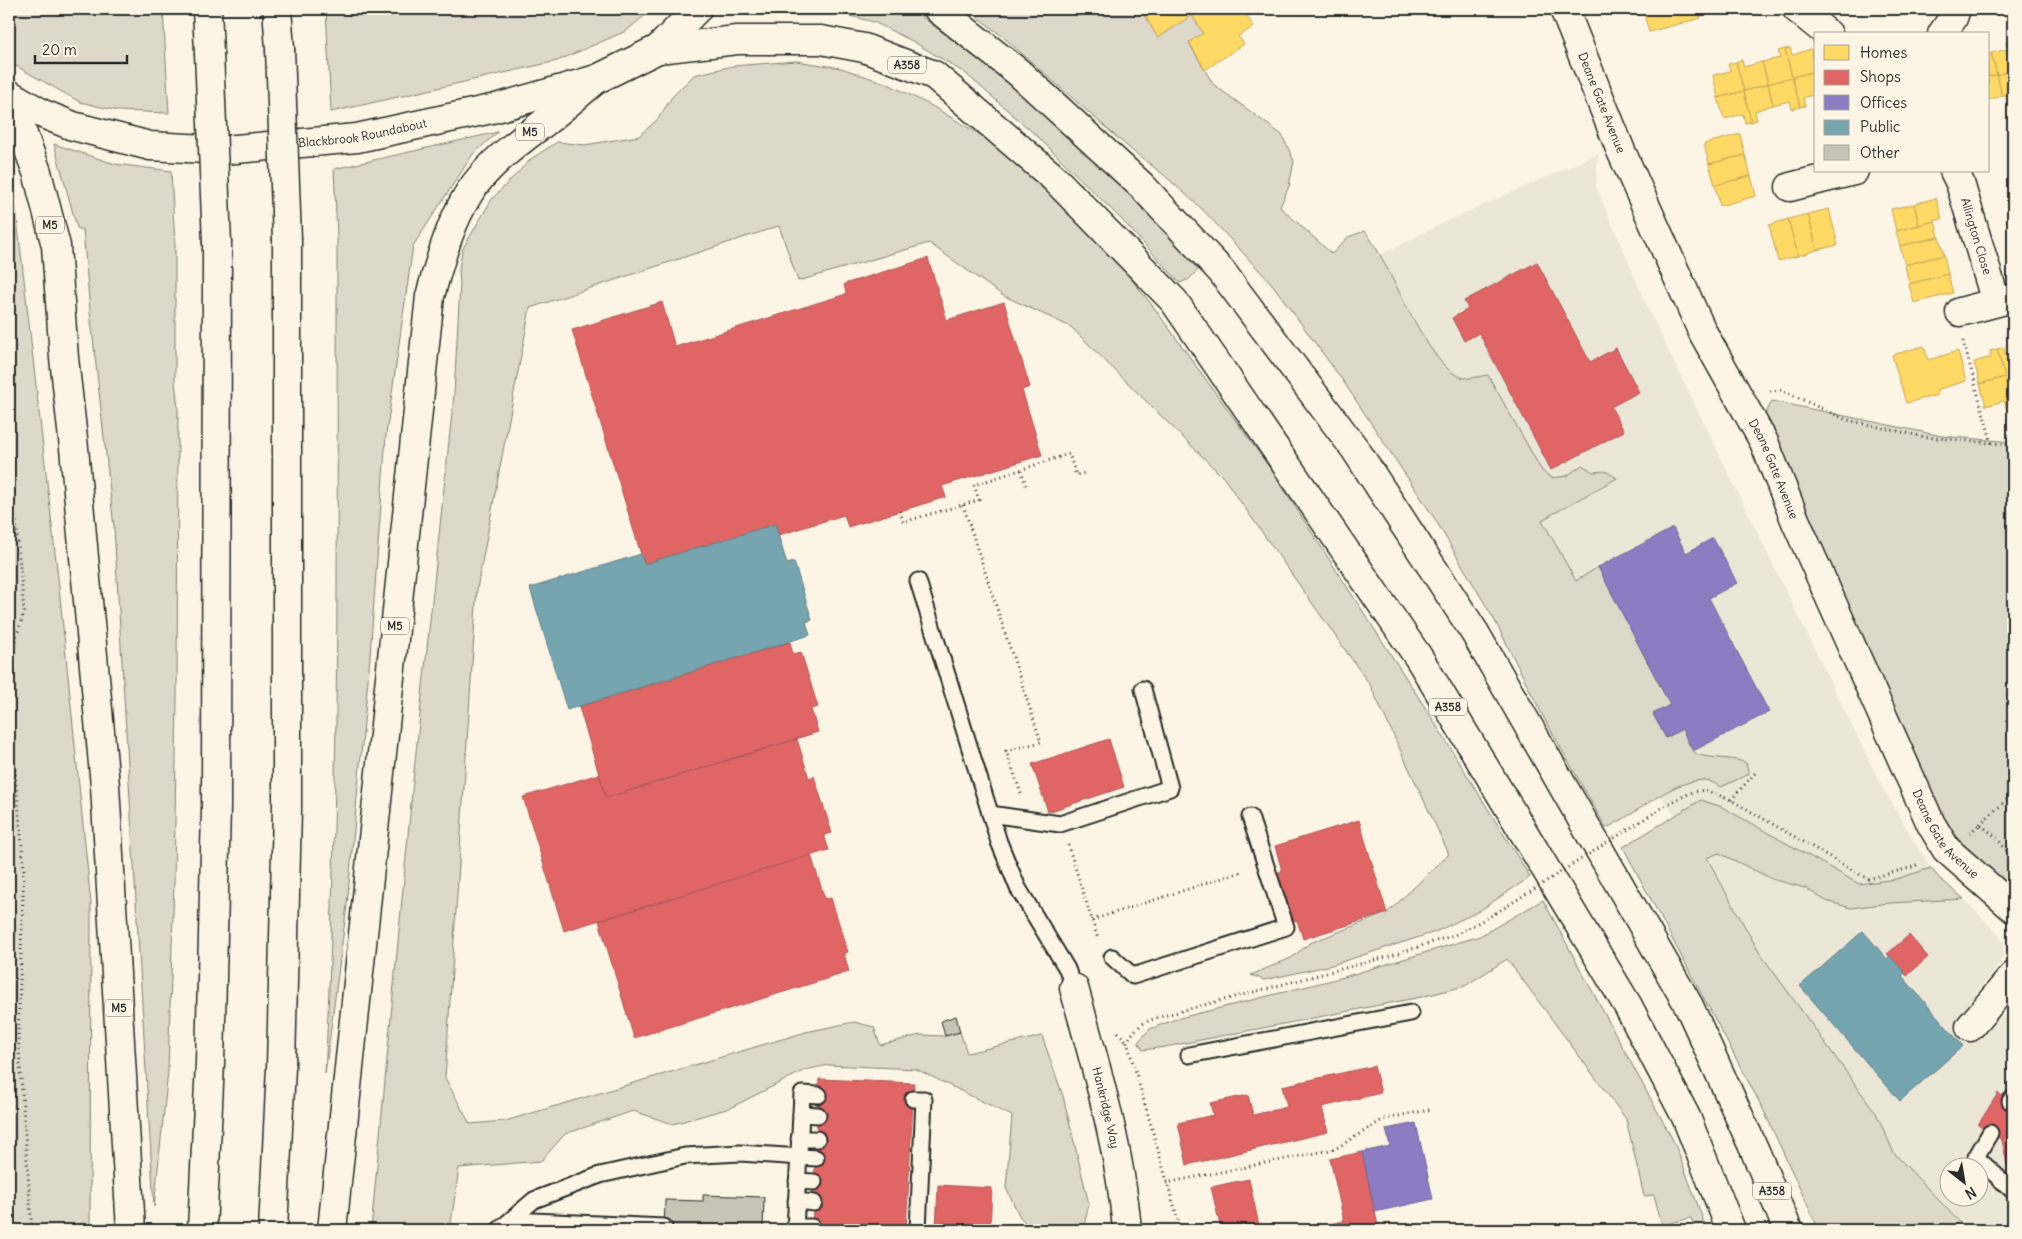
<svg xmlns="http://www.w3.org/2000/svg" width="2022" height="1239" viewBox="0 0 2022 1239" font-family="Delius,sans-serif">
<rect width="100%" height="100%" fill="#fcf5e5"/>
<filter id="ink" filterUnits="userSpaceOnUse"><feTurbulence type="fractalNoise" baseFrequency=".02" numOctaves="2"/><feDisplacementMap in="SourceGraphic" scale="10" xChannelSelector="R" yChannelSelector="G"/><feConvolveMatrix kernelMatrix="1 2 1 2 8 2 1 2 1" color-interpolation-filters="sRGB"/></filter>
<g filter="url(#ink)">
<path fill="#ece6d7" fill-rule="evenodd" d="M 1598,154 L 1596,187 L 1651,315 L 1879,781 L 1921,853 L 1939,878 L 1964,899 L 1999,935 L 2003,942 L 2003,957 L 1994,971 L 1975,994 L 2011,1022 L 2013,1020 L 2013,1230 L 1967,1230 L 1894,1153 L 1876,1113 L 1759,952 L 1707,858 L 1654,787 L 1412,333 L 1380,255 L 1441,224 ZM 1950,1166 L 1980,1166 L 1980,1196 L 1950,1196 Z"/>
<g fill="#ded8ca" stroke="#84827a">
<path d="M 9,9 L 163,9 L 169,113 L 118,111 L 80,102 L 9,62 Z"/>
<path d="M 326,9 L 653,9 L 626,31 L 557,61 L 331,112 Z"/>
<path d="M 822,9 L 912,9 L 1021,93 L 1090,155 L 1165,231 L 1198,270 L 1189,279 L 1180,283 L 1123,221 L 1038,137 L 965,73 L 914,42 L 874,22 Z"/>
<path d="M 967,9 L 1141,9 L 1158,38 L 1192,15 L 1203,33 L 1189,43 L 1213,84 L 1282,135 L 1294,161 L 1289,186 L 1280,207 L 1332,254 L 1348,237 L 1365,231 C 1389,261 1427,367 1461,377 C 1469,380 1480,376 1488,375 L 1542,471 L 1552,478 L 1567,476 L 1582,465 L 1593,472 L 1605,471 L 1617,478 L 1542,520 L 1576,581 L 1598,567 L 1670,705 L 1653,714 L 1666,738 L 1682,729 C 1686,736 1688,745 1693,751 C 1700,760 1732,756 1746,763 L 1749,774 L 1721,787 C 1716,784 1709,780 1703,780 C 1667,782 1639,814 1606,828 L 1544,718 L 1495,621 L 1435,519 L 1343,381 L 1272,284 L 1203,210 L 1164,175 L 1129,148 L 1002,36 Z"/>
<path d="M 796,61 L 841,68 L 888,84 L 932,106 L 984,137 L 1045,190 L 1128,275 L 1155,309 L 1272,471 L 1430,715 L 1530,877 L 1479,911 L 1435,932 L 1332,965 L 1264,980 L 1251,975 L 1291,958 L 1310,943 L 1387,913 L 1449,854 L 1370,685 L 1223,477 L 1071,327 L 1002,295 L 929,243 L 798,281 L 779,226 L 530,308 L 477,589 L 445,1078 L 470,1124 L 505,1121 L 806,1032 L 854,1022 L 874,1027 L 880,1045 L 920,1035 L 945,1036 L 960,1032 L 967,1053 L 1042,1036 L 1063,1096 L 1089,1204 L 1083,1230 L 1033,1230 L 1020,1217 L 1006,1188 L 1012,1116 L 916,1069 L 829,1065 L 805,1070 L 730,1108 L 673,1124 L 633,1111 L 565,1134 L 541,1161 L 459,1168 L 450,1230 L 371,1230 L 414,771 L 454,394 L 460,284 L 459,270 L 462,250 L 492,199 L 531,159 L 557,142 L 585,145 L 639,136 L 658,119 L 672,97 L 694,75 L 733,66 Z"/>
<path d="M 498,132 L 473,154 L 413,246 L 386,435 L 369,669 L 347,905 L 325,1074 C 340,795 337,516 337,237 L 334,169 Z"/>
<path d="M 54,144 L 115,164 L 171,171 L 175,246 L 175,381 L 178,409 L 177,696 L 174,883 L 168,1071 L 154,1207 L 114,527 L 90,311 L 83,230 L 77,228 Z"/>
<path d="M 9,175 L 14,192 L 59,587 L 91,904 L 90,1230 L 9,1230 Z"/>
<path d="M 1772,401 L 1942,436 L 2013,442 L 2013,890 C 1999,878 1984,867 1971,854 C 1954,836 1942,814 1931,792 L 1765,415 Z"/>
<path d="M 1701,800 L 1722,807 L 1859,884 L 1896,879 L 1931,868 L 1939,878 L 1964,899 L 1889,903 L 1851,908 L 1826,901 L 1805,888 L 1772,879 L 1719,853 L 1707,858 L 1759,952 L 1876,1113 L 1894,1153 L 1967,1230 L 1819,1230 L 1762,1107 L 1623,847 Z"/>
<path d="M 1543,900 L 1675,1144 L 1707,1230 L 1696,1230 L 1691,1218 L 1662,1225 L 1654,1195 L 1644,1196 L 1626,1119 L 1507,959 L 1465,986 L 1421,997 L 1165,1047 L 1143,1050 L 1138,1042 L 1150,1029 L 1176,1019 L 1344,977 L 1480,936 Z"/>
</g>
<g fill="#ffd966" stroke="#bfa554">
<path d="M 1141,9 L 1259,9 L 1247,16 L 1254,27 L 1238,36 L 1244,44 L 1205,70 L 1189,42 L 1203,33 L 1192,15 L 1158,38 Z"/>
<path d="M 1643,9 L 1664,9 L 1644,14 Z"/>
<path d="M 1664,9 L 1698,9 L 1701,18 L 1649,32 L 1644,14 Z"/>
<path d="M 2013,40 L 2013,70 L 1997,75 L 1991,53 L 2008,49 L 2006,42 Z"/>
<path d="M 1790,48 L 1792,55 L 1811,49 L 1816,71 L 1792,77 L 1785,49 Z"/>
<path d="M 1785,49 L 1792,77 L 1768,84 L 1762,62 L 1780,58 L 1778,51 Z"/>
<path d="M 1991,53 L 1997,75 L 1988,77 L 1988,54 Z"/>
<path d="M 1742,60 L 1744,67 L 1762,62 L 1768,84 L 1744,91 L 1736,62 Z"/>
<path d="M 1736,62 L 1744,91 L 1718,98 L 1713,75 L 1730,71 L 1728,64 Z"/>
<path d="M 2013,70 L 2013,93 L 2002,96 L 1997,75 Z"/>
<path d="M 1816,71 L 1816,94 L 1803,98 L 1805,106 L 1800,107 L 1792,77 Z"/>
<path d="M 1997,75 L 2002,96 L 1988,100 L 1988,77 Z"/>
<path d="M 1792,77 L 1800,107 L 1792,109 L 1790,101 L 1773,105 L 1768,84 Z"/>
<path d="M 1768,84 L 1773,105 L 1755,111 L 1757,120 L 1751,122 L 1744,91 Z"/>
<path d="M 1744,91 L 1751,122 L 1745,123 L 1743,114 L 1724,119 L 1718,98 Z"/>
<path d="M 1740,134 L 1745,155 L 1709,164 L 1704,144 Z"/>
<path d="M 1745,155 L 1751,176 L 1715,185 L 1709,164 Z"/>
<path d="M 1751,176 L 1756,196 L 1720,206 L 1715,185 Z"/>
<path d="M 1936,198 L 1942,219 L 1919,225 L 1914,204 Z"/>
<path d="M 1914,204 L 1919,225 L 1896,231 L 1891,209 Z"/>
<path d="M 1829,209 L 1838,245 L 1817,250 L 1808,214 Z"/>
<path d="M 1808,214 L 1817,250 L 1798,256 L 1788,219 Z"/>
<path d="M 1788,219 L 1798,256 L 1778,261 L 1769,225 Z"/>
<path d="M 1935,221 L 1939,237 L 1900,246 L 1896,231 Z"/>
<path d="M 1939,237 L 1944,255 L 1905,265 L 1900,246 Z"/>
<path d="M 1944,255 L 1948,274 L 1909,284 L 1905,265 Z"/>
<path d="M 1948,274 L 1953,293 L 1914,303 L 1909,284 Z"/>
<path d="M 1924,346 L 1928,360 L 1958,351 L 1966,381 L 1936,390 L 1938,395 L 1906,403 L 1892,355 Z"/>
<path d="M 2004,347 L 2005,354 L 2013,352 L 2013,375 L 2005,377 L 1997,349 Z"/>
<path d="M 1997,349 L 2005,377 L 1980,384 L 1974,362 L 1991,357 L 1990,351 Z"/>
<path d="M 2013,375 L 2013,408 L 2005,377 Z"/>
<path d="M 2005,377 L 2013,408 L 2007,410 L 2004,401 L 1986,406 L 1980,384 Z"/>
</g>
<g fill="#e06666" stroke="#aa5454">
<path d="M 928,258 L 947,320 L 1004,302 L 1030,387 L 1022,390 L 1042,455 L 942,486 L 946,497 L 848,527 L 844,515 L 779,535 L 775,524 L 644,564 L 572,330 L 662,302 L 675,347 L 846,294 L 844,284 Z"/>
<path d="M 1537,262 L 1590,362 L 1616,348 L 1639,392 L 1611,407 L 1624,431 L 1551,470 L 1479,333 L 1464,341 L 1452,318 L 1468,309 L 1464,301 Z"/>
<path d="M 790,642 L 793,654 L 801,652 L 818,707 L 811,709 L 818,732 L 606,798 L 579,707 Z"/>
<path d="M 797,739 L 809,778 L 814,776 L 832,833 L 824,835 L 829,850 L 564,931 L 523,797 L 599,774 L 606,798 Z"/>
<path d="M 1109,739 L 1124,787 L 1048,812 L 1032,764 Z"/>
<path d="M 1359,820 L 1387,913 L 1303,939 L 1297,920 L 1291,922 L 1276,873 L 1282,871 L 1275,846 Z"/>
<path d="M 811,855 L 825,899 L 831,898 L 848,952 L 844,953 L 849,972 L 634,1038 L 599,921 Z"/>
<path d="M 1909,935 L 1928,957 L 1907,976 L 1887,954 Z"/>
<path d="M 1374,1066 L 1381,1093 L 1322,1107 L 1328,1132 L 1187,1165 L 1178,1123 L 1213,1115 L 1210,1103 L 1248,1095 L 1253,1115 L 1287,1107 L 1282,1086 Z"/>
<path d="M 819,1079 L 914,1083 L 906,1230 L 812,1230 Z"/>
<path d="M 1998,1093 L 2013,1103 L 2013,1123 L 2002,1140 L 1978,1125 Z"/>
<path d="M 2013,1123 L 2013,1177 L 2009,1174 L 2002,1140 Z"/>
<path d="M 1362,1152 L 1379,1230 L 1301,1230 L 1344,1221 L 1330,1159 Z"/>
<path d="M 1249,1179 L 1260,1230 L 1221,1230 L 1211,1187 Z"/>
<path d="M 938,1185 L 992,1188 L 990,1230 L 936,1230 Z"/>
</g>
<g fill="#8e7cc3" stroke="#706495">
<path d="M 1673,528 L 1686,553 L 1713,538 L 1725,560 L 1737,583 L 1709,598 L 1769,712 L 1693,751 L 1682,729 L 1666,738 L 1653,714 L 1670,705 L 1598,567 Z"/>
<path d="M 1416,1123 L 1433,1199 L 1375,1212 L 1362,1152 L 1390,1146 L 1386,1129 Z"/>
</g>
<g fill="#76a5af" stroke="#608087">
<path d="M 775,524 L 787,564 L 794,562 L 812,620 L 806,622 L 810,635 L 567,710 L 530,588 L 641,554 L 644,564 Z"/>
<path d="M 1863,931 L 1887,959 L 1890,956 L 1905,973 L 1902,976 L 1963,1046 L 1900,1101 L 1800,986 Z"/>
</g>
<g fill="#c8c3b7" stroke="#2b2b2b">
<path d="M 956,1016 L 960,1032 L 945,1036 L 941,1021 Z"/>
<path d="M 703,1195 L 764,1197 L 763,1230 L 664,1230 L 665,1200 L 703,1201 Z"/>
</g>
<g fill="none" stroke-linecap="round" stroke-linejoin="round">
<defs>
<g id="service">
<path d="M 918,581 L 999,842 L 1018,888 L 1067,969 L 1074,988"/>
<path d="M 990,814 L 1060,824 L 1170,788 L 1143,689"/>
<path d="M 1112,957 L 1133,976 L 1286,927 L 1250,817"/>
<path d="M 1189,1055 L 1411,1013"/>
<path d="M 913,1099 L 924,1099 L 918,1230"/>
<path d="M 2010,1101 L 2013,1098"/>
<path d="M 801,1114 L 818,1115"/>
<path d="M 1990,1133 L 1976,1157 L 2013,1191"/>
<path d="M 799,1139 L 817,1139"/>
<path d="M 797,1181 L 814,1182"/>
<path d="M 796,1201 L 814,1203"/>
<path d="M 511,1220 L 664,1227"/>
<path d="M 795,1227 L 812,1227"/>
<path d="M 499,1230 L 534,1200 L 600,1175 L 685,1156 L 740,1153 L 816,1158"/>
<path d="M 795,1230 L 802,1094 L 819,1095"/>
</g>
<g id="minor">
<path id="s1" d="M 1564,9 L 1621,151 L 1702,331 L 1764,442 L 1796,522 L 1931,824 L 1946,849 L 2013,908"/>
<path d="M 1797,9 L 1828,34"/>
<path d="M 1942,34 L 1953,18 L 1956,9"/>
<path id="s2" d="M 1954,171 L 1960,183 L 1996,302"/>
<path d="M 1790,187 L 1854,171"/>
<path d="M 1960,312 L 2013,298"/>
<path id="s3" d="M 1074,988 C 1096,1067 1120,1148 1127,1230"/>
<path d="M 1970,1027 L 2013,976"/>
</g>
<g id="primary">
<path d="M 938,9 L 1018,72 L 1142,186 L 1222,272 L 1355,449 L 1475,633 L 1689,1006 L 1755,1151 L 1788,1230"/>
<path d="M 658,49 L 737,40 L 821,40 L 864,48 L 934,75 L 1054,178 L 1174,301 L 1419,658 L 1628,1006 L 1686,1117 L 1731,1230"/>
</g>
<g id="trunk">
<path id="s4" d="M 9,94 L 43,114 L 73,126 L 150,146 L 225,150 L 357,138 L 496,108 L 597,79 L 658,49 L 697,9"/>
</g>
<g id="motorway">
<path d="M 207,9 L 209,53"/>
<path d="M 277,9 L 280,49"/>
<path d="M 9,97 L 37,172 L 56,246 L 64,358 L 74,448 L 105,786 L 131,1230"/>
<path d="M 202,1230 L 210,1063 L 216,807 L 217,243"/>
<path d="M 273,1230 L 281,1067 L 287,809 L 287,240"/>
<path d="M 332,1230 L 430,296 C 440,261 449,225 469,193 C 489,162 521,141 550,118 C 566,105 581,92 597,79"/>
</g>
</defs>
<use href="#service" stroke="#2b2b2b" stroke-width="19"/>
<use href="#minor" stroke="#2b2b2b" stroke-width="31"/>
<use href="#primary" stroke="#2b2b2b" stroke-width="31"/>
<use href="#trunk" stroke="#2b2b2b" stroke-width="31"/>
<use href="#motorway" stroke="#2b2b2b" stroke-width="31"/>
<g stroke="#2b2b2b" stroke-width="3" stroke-dasharray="1 4" stroke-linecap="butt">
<path d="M 1963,341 L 1992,444"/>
<path d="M 1770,391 L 1781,390 L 1847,420 L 1925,437 L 2013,445"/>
<path d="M 9,442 L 24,612 L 13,648 L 11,728 L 24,868 L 18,1036 L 32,1230"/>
<path d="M 1021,470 L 1026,485"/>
<path d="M 963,505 L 1041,742 L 1006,751 L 1022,796"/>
<path d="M 900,511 L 903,522 L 979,500 L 974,485 L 1069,454 L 1076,475 L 1085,473"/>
<path d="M 1731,800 L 1756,772"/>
<path d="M 1673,801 L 1693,792 L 1705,790 L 1731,800 L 1868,879 L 1913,867 L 1920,863"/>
<path d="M 1980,824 L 2013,794"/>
<path d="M 1970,833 L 1980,824 L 1997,838 L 2013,859"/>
<path d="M 1068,845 L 1098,939"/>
<path d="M 1092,920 L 1244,871"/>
<path d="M 1118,1032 L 1127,1042"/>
<path d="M 1166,1183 L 1335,1149 L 1384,1119 L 1433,1109"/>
<path d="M 1181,1230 L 1127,1042 C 1138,1022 1149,1020 1170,1014 L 1394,955 L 1457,934 L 1496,913"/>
</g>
<use href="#service" stroke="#fcf5e5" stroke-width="15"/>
<use href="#minor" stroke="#fcf5e5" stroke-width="28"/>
<use href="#primary" stroke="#fcf5e5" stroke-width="28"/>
<use href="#trunk" stroke="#fcf5e5" stroke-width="28"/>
<use href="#motorway" stroke="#fcf5e5" stroke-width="28"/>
<defs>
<g id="motorway-bridge">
<path d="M 280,49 L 287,240"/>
<path d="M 209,53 L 217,243"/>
</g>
</defs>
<use href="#motorway-bridge" stroke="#2b2b2b" stroke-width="31" stroke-linecap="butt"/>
<path stroke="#2b2b2b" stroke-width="3" stroke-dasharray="1 4" stroke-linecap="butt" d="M 1496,913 L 1673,801"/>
<use href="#motorway-bridge" stroke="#fcf5e5" stroke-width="28"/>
</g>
</g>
<g text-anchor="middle" stroke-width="5" stroke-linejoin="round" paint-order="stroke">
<g fill="#fcf5e5" stroke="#6a6863" stroke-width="1">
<rect x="888" y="56.5" width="38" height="17" rx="4"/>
<rect x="516" y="123.5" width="28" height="17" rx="4"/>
<rect x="36" y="216.5" width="28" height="17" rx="4"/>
<rect x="381" y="617.5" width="28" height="17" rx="4"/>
<rect x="1429" y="698.5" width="38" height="17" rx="4"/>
<rect x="105" y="999.5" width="28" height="17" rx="4"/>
<rect x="1753" y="1182.5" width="38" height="17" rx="4"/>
</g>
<g font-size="11" font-weight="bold" fill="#2b2b2b">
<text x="907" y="69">A358</text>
<text x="530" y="136">M5</text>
<text x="50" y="229">M5</text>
<text x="395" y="630">M5</text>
<text x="1448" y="711">A358</text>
<text x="119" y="1012">M5</text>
<text x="1772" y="1195">A358</text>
</g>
<g font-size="12" fill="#2b2b2b" stroke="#fcf5e5">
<text dy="4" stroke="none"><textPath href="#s1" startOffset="101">Deane Gate Avenue</textPath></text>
<text dy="4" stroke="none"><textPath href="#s4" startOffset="365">Blackbrook Roundabout</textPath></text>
<text dy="4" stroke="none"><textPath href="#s2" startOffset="69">Allington Close</textPath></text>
<text dy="4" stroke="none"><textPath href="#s1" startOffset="506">Deane Gate Avenue</textPath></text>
<text dy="4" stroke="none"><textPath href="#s1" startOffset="911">Deane Gate Avenue</textPath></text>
<text dy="4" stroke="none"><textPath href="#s3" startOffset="124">Hankridge Way</textPath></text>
</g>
</g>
<rect width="2022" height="1239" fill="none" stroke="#fcf5e5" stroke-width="30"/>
<rect x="15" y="15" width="1992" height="1209" fill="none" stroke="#2b2b2b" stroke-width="2" filter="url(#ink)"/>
<rect x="1814" y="32" width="175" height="140" fill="#fcf5e5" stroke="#a8a49b"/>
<rect x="1824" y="45" width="25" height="15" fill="#ffd966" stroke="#a8a49b"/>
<text x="1860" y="58" font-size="15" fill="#2b2b2b">Homes</text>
<rect x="1824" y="70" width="25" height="15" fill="#e06666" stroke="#a8a49b"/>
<text x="1860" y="82" font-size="15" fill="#2b2b2b">Shops</text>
<rect x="1824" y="95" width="25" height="15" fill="#8e7cc3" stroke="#a8a49b"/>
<text x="1860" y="108" font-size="15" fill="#2b2b2b">Offices</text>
<rect x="1824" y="120" width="25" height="15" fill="#76a5af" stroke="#a8a49b"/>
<text x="1860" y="132" font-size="15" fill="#2b2b2b">Public</text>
<rect x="1824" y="145" width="25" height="15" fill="#c8c3b7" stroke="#a8a49b"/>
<text x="1860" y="158" font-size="15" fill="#2b2b2b">Other</text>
<g transform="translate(1964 1182) rotate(149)"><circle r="24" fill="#fcf5e5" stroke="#a8a49b"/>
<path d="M0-4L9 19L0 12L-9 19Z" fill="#2b2b2b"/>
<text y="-8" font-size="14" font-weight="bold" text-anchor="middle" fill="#2b2b2b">N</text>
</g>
<path d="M35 55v8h92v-8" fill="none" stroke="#2b2b2b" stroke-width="2.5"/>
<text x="42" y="55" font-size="15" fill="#2b2b2b" stroke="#fcf5e5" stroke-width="4" paint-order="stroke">20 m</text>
</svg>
